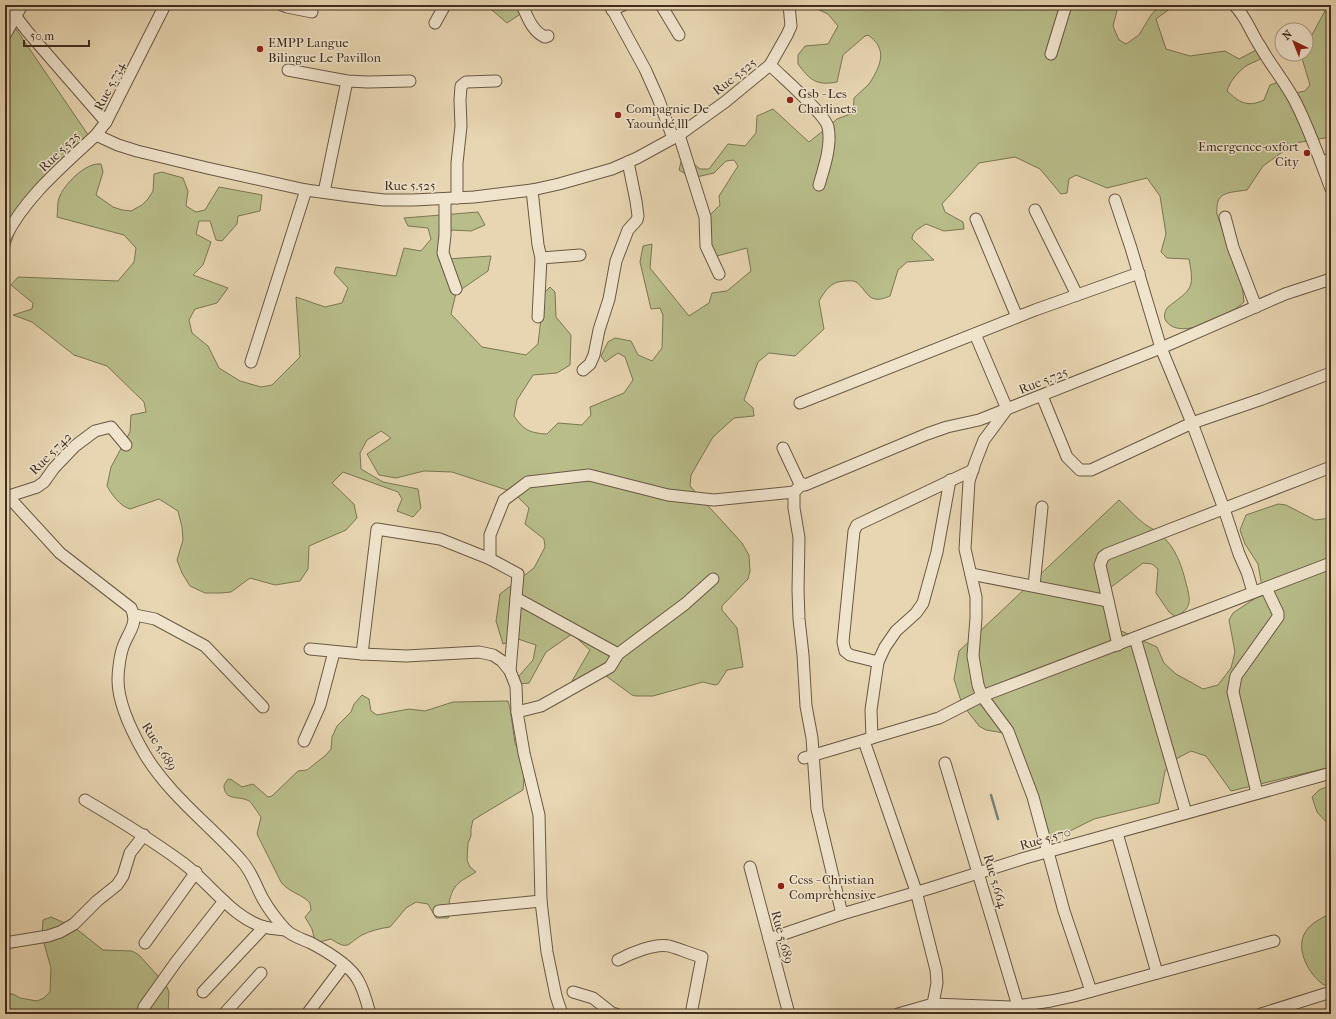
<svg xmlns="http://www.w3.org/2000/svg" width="1336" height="1019" viewBox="0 0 1336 1019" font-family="'IM FELL French Canon',serif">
<rect width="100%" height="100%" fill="#e8d6b2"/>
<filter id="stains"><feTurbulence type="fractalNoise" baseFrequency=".005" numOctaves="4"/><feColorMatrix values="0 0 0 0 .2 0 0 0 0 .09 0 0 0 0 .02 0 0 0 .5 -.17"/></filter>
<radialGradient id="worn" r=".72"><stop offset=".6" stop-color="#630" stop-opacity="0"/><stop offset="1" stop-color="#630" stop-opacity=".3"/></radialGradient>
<g fill="#b8bd8a" stroke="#7c7654">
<path d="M 486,5 L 522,5 L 519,15 L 507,23 Z"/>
<path d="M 809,5 L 1113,5 L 1117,11 L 1113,26 L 1119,40 L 1126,44 L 1139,35 L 1151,15 L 1160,5 L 1175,5 L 1156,19 L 1166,49 L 1190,56 L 1225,51 L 1239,59 L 1260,48 L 1265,54 C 1259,62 1254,61 1246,66 C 1238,72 1230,81 1227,91 C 1239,102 1247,108 1264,100 L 1270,85 L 1279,82 L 1290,94 L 1305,91 L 1310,85 L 1301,55 L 1301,54 L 1306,54 L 1306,46 L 1326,9 L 1331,14 L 1331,137 L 1295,143 L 1263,166 L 1247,190 C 1228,193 1215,191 1217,214 L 1242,285 L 1244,302 C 1231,315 1180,342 1166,321 C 1163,317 1165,310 1168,307 C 1191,289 1195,290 1189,259 L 1167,258 L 1161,252 L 1166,234 L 1160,196 L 1147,178 L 1107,188 L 1076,175 L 1069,179 L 1067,193 L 1061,194 L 1040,169 L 1015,157 L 979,163 L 942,204 L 945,212 L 963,222 L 964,229 L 944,231 L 926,224 C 920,228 912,231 912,239 L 934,260 L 907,262 L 898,270 L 890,296 C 886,298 879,300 875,299 C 867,298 863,286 856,282 C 853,280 848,281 844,281 C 830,282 826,290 819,301 L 824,329 L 795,356 L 769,353 L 758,362 L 744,400 L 753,408 L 754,416 L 734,418 L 713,437 L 691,475 L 690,486 L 742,543 L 749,555 L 750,571 L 748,579 L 722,606 L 722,610 L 737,628 L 743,667 L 727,670 L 718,684 L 715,685 L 703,682 L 653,696 L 636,696 L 632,695 L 606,676 L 572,681 L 590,650 L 572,634 L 546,652 L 529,683 L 519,684 L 519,676 L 533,660 L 536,645 L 518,639 L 503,644 L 496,621 L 500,594 L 534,568 L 545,547 L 544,539 L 525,524 L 529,508 L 513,492 L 452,472 L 424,471 L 396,478 L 379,475 L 367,454 L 391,438 L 381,431 L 367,440 L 360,453 L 361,469 L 383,482 L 418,489 L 421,508 L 413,517 L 397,511 L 402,499 L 398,492 L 343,472 L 332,483 L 354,504 L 357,518 L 346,530 L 309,546 L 308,569 L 300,581 L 275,585 L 250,578 L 231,592 L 221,593 L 205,593 L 190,586 L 182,573 L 177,560 L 183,540 L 182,527 L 178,511 L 159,499 L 130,509 C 120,506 112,495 107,486 L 111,467 L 130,432 L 131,415 L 146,412 L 144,402 L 107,366 L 74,355 L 32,322 L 13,315 L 32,309 L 33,303 L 11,285 L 18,277 L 118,281 L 134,262 L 136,248 L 124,235 L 57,217 C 58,211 57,203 59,198 C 64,184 86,162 101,164 L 103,172 L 96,195 L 113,207 L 122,210 L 131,211 L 142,205 L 148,199 L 153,191 L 154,174 L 162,172 L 183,178 L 188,191 L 186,206 L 196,212 L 205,210 L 219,187 L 262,195 L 260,211 L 238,216 L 237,224 L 222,241 L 216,240 L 210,221 L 199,221 L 196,234 L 211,242 L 203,265 L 193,275 L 228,288 L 217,303 L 195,309 L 189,320 L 192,333 L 208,346 L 219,368 L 240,381 L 261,387 L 272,385 L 300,357 L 296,297 L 325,307 L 342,303 L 348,288 L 334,273 L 336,267 L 396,276 L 404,248 L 421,251 L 431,239 L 428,228 L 408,226 L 404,218 L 478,212 L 485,225 L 471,231 L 452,230 L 440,247 L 447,259 L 491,256 L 488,271 L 456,293 L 451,314 L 482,347 L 526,355 L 538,344 L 544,293 L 550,287 L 555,292 L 556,317 L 571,335 L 570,365 L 557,373 L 533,375 L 517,400 L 514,416 C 524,430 529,433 547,434 L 558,423 L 582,425 L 591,415 L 590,407 L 624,393 L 633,380 L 625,357 L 618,353 L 605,362 L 601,356 L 608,342 L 615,338 L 631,341 L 638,355 L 652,361 L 662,348 L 663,315 L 660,308 L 651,309 L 640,262 L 643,246 L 652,244 L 650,268 L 689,316 L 709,303 L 712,293 L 727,291 L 751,271 L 747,248 L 717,256 L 708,242 L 708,217 L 720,205 L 719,196 L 738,166 L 734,160 L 726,161 L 714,173 L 692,178 L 679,170 L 681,162 L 688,159 L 700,169 L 709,169 L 728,144 L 745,146 L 756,133 L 757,116 L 773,109 L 809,142 L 828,127 L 837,119 L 853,113 L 854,98 C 859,93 864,89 868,85 C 871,82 873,77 875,74 C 883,59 884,46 868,35 L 865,36 L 843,55 L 837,82 C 816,86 810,80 798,64 L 798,55 L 805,46 L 828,44 L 838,26 L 828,14 Z"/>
<path d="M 5,13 L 93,142 L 53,178 L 16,228 L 5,260 Z"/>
<path d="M 1119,500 C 1128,508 1136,518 1146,525 C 1150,528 1156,530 1159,533 C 1176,547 1182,566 1187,587 C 1191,602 1191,608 1176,617 L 1169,612 L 1156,593 L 1158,569 L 1152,564 L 1143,563 L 1110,588 L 1103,603 L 1105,611 L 1119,630 L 1157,647 L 1164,663 L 1176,674 L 1203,689 L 1218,685 L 1231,668 L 1235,652 L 1229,620 L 1233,613 L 1260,595 L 1262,587 L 1258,564 L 1245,544 L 1240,530 L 1246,515 L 1278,504 L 1286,505 L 1315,520 L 1331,518 L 1331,767 L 1231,791 L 1206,756 L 1191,751 L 1176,759 L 1165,771 L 1159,803 L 1094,819 L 1064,834 L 1050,837 L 1034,783 L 1014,740 L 1004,733 L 986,730 L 979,726 L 962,704 L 954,679 L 959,651 Z"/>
<path d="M 362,695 L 369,699 L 371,711 L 377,715 L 409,709 L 425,711 L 453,702 L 508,701 L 510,708 L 515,743 L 525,766 L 523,790 L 473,820 L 471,829 L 471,836 L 468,843 L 467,860 L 470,867 L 476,872 C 460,882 453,883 449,903 L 455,908 L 454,912 L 448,918 L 436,918 L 428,904 L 416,902 L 406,908 L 390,927 C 381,928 370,931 362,935 C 347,944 349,951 331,939 L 319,942 L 315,941 L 312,929 L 305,917 L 311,910 L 310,903 C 302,894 288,892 281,882 L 257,834 L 261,817 C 257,812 253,804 249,801 C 239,795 224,802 224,785 L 228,779 L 232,780 L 242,787 L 253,784 L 268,797 L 272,796 L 298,771 L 307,770 L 326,755 L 331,749 L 332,737 L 337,726 L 351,712 L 354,704 Z"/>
<path d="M 1331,785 L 1331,824 L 1328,824 L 1317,812 L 1312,797 L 1319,790 Z"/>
<path d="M 1331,913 L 1331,987 C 1327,986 1323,985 1320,982 C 1307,971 1295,947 1306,931 C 1311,923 1322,918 1331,913 Z"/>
<path d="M 51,917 L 74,927 L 103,950 L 132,951 L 139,955 L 166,985 L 169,992 L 168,1014 L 5,1014 L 5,994 L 13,994 L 20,998 L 37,1001 L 44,998 L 50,992 L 51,968 L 42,936 L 43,920 Z"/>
</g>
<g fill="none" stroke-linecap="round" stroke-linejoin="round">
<path stroke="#748175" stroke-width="2.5" d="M 991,795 L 998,819"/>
<defs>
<g id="minor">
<path d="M 7,5 L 27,31 L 106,122"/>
<path d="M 282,5 L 287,7 L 312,12"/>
<path d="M 522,5 C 528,18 532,31 545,37 L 548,36"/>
<path d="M 610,5 L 645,69 L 658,98 L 673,138"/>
<path d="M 661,5 L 679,35"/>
<path d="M 1234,5 C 1246,16 1251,33 1260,46 C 1271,66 1286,83 1296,103 C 1310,131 1320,160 1331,189"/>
<path d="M 612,10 L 623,5"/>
<path d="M 435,23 L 445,5"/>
<path d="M 5,35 L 22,5"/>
<path d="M 1051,54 L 1066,5"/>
<path d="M 770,65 C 782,77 825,114 828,127 C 832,145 824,168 819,185"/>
<path d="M 288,70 L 347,81 L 368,82 L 410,81"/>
<path d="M 96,135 L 106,122 L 165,5"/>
<path d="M 679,135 L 705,217 L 706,246 L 719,274"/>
<path d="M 1321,162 L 1331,159"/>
<path d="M 532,190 L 538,245 L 541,258 L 538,317"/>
<path d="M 324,192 L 347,81"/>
<path d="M 457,198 L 457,163 L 461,126 L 460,100 L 461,86 L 466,82 L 496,81"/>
<path d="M 445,199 L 445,235 L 443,253 L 456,289"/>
<path d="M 1115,200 L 1131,248 L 1161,348 L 1192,423 L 1224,509 L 1239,554 L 1247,572 L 1253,592"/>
<path d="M 1035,210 L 1077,295"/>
<path d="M 1225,217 L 1233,247 L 1256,307"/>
<path d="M 976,219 L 1017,317"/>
<path d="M 5,238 C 25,197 63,166 96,135 L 118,145 L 137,151 L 207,168 L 306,190 L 350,196 L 384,200 L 413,200 L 474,197 L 532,190 L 559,184 L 612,169 L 637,158 L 679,135 L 725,102 L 770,65 L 787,35 L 791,26 L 789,5"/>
<path d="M 541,258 L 580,255"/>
<path d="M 975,334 L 1007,409 L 984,440 L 975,463 L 969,481 L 965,549 L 976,597 L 976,618 L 973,656 L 978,685 L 982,696 L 1008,731 L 1033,797 L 1064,911 L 1091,991"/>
<path d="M 251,362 L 306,190"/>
<path d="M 583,370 L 590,364 L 594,355 L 599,330 L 609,299 L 616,261 L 628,230 L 637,220 L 638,216 L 636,201 L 628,162"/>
<path d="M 1042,396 L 1067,457 L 1080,470 L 1091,470 L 1192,423 L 1262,399 L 1331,373"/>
<path d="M 800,403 L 1035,310 L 1139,273"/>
<path d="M 783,448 L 799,482 L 805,485 L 927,434 L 947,427 L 979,420 L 1161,348 L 1285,294 L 1331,279"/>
<path d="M 802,484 L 794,492 L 794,508 L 799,538 L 798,590 L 799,619 L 803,655 L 806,706 L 812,738 L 817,809 L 842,914"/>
<path d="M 5,493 L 60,553 L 131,608 C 139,624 128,632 123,647 C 120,655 118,671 118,680 C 118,704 132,732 144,753 C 169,795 209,824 241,860 C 253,873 255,885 263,899 C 269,910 277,920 285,929 C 291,936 302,939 311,943 C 326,951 350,965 358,980 C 364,990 367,1003 370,1014"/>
<path d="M 9,496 L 37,487 L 44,482 L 54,468 L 75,446 L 95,431 L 111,427 L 126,445"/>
<path d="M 490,559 L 490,535 L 504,500 L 528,482 L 589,475 L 668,495 L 714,500 L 794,492"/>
<path d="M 971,574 L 1108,601"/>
<path d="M 1034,586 L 1042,507"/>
<path d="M 516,598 L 618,654"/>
<path d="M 135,615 L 155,619 L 205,646 L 263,707"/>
<path d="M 1135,638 L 1186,813"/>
<path d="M 1118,645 L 1100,565 L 1103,557 L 1107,554 L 1331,467"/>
<path d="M 310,649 L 362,654 L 406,656 L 479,652 L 493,655 L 502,661 L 510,671 L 516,686 L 517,712 L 524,753 L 539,815 L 541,901 L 547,952 L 556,996 L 562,1014"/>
<path d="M 362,654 L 377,529 L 440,539 L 490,559 L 518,574 L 510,671"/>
<path d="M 878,662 L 850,655 L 845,651 L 843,642 L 854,531 L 857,525 L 973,470"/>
<path d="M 517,712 L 541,706 L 610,667 L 618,654 L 685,604 L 713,579"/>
<path d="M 872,738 L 871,710 L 878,662 L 885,647 L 896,631 L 916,613 L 923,603 L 937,552 L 950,480"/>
<path d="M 304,741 L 320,705 L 334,652"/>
<path d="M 864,741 L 916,891 L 936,970 L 937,983 L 933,1004"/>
<path d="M 804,758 L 939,718 L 982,696 L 1331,563"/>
<path d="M 945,763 L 1018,1006"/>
<path d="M 1257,793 L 1233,692 L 1236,676 L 1278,617 L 1278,613 L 1266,588"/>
<path d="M 85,800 C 119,820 152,840 183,863 C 209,882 233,919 265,927 C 271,929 279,929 286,930"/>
<path d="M 1117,833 L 1157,973"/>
<path d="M 750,867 L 789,1014"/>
<path d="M 439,911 L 541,901"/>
<path d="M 769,939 L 842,914 L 931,888 L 1025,858 L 1331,773"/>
<path d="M 5,943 L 48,936 L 60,932 L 74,924 L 97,901 L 117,885 L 123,876 L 130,853 L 144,835"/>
<path d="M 145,943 L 196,872"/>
<path d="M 618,960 C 631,953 655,943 669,946 C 680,949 691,954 702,957 L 691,1014"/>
<path d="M 203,992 L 264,927"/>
<path d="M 573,992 L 593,998 L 612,1013 L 616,1014"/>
<path d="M 143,1014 L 144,1007 L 176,962 L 224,901"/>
<path d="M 224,1014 L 261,973"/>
<path d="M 307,1014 L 344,965"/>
<path d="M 898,1014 L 933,1004 L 1010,1007 L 1051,1001 L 1074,996 L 1274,941"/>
<path d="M 1261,1014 L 1331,992"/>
</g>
</defs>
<use href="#minor" stroke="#6a5844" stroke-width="13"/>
<use href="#minor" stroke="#f0e4cd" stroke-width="11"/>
</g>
<g fill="#8f2418" stroke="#f0e4cd" stroke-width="1.5">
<circle cx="260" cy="49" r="4"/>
<circle cx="790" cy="100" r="4"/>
<circle cx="618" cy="115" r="4"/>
<circle cx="1307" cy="153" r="4"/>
<circle cx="781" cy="886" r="4"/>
</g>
<g text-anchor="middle" stroke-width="3" stroke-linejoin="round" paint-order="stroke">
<g font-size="13" fill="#402e1f" stroke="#f0e4cd" text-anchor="start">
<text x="268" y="47">EMPP Langue<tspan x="268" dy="15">Bilingue Le Pavillon</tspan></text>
<text x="798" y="98">Gsb - Les<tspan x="798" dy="15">Charlinets</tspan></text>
<text x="626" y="113">Compagnie De<tspan x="626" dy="15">Yaoundé lll</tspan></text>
<text x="1299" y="151" text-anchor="end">Emergence-oxfort<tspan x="1299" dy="15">City</tspan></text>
<text x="789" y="884">Ccss - Christian<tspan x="789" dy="15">Comprehensive</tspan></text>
</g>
<g font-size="13" fill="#402e1f" stroke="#f0e4cd">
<text transform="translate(734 76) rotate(-38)" y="5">Rue 5.525</text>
<text transform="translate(109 86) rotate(-63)" y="5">Rue 5.734</text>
<text transform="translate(59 151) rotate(-44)" y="5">Rue 5.525</text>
<text x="410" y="190">Rue 5.525</text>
<text transform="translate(1043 380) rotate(-22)" y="5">Rue 5.725</text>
<text transform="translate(50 453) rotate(-45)" y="5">Rue 5.742</text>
<text transform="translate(160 746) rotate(58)" y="5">Rue 5.689</text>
<text transform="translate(1045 838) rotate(-16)" y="5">Rue 5.570</text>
<text transform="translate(996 881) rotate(74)" y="5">Rue 5.664</text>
<text transform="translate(783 937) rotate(75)" y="5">Rue 5.689</text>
</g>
</g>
<rect width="1336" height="1019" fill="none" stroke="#e8d6b2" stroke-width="20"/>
<rect x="6" y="6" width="1324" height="1007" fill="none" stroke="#402e1f" stroke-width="2"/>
<rect x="10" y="10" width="1316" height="999" fill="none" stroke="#402e1f"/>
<g transform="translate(1294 42) rotate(317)"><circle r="19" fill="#f0e4cd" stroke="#aa9b87"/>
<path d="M0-3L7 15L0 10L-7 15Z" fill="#8f2418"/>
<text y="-6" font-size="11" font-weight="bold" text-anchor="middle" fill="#402e1f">N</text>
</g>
<path d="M24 40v6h65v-6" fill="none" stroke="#402e1f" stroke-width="2"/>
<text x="30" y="40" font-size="12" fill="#402e1f" stroke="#f0e4cd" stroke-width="3" paint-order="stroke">50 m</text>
<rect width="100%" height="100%" filter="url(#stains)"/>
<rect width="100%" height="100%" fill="url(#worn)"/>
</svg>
